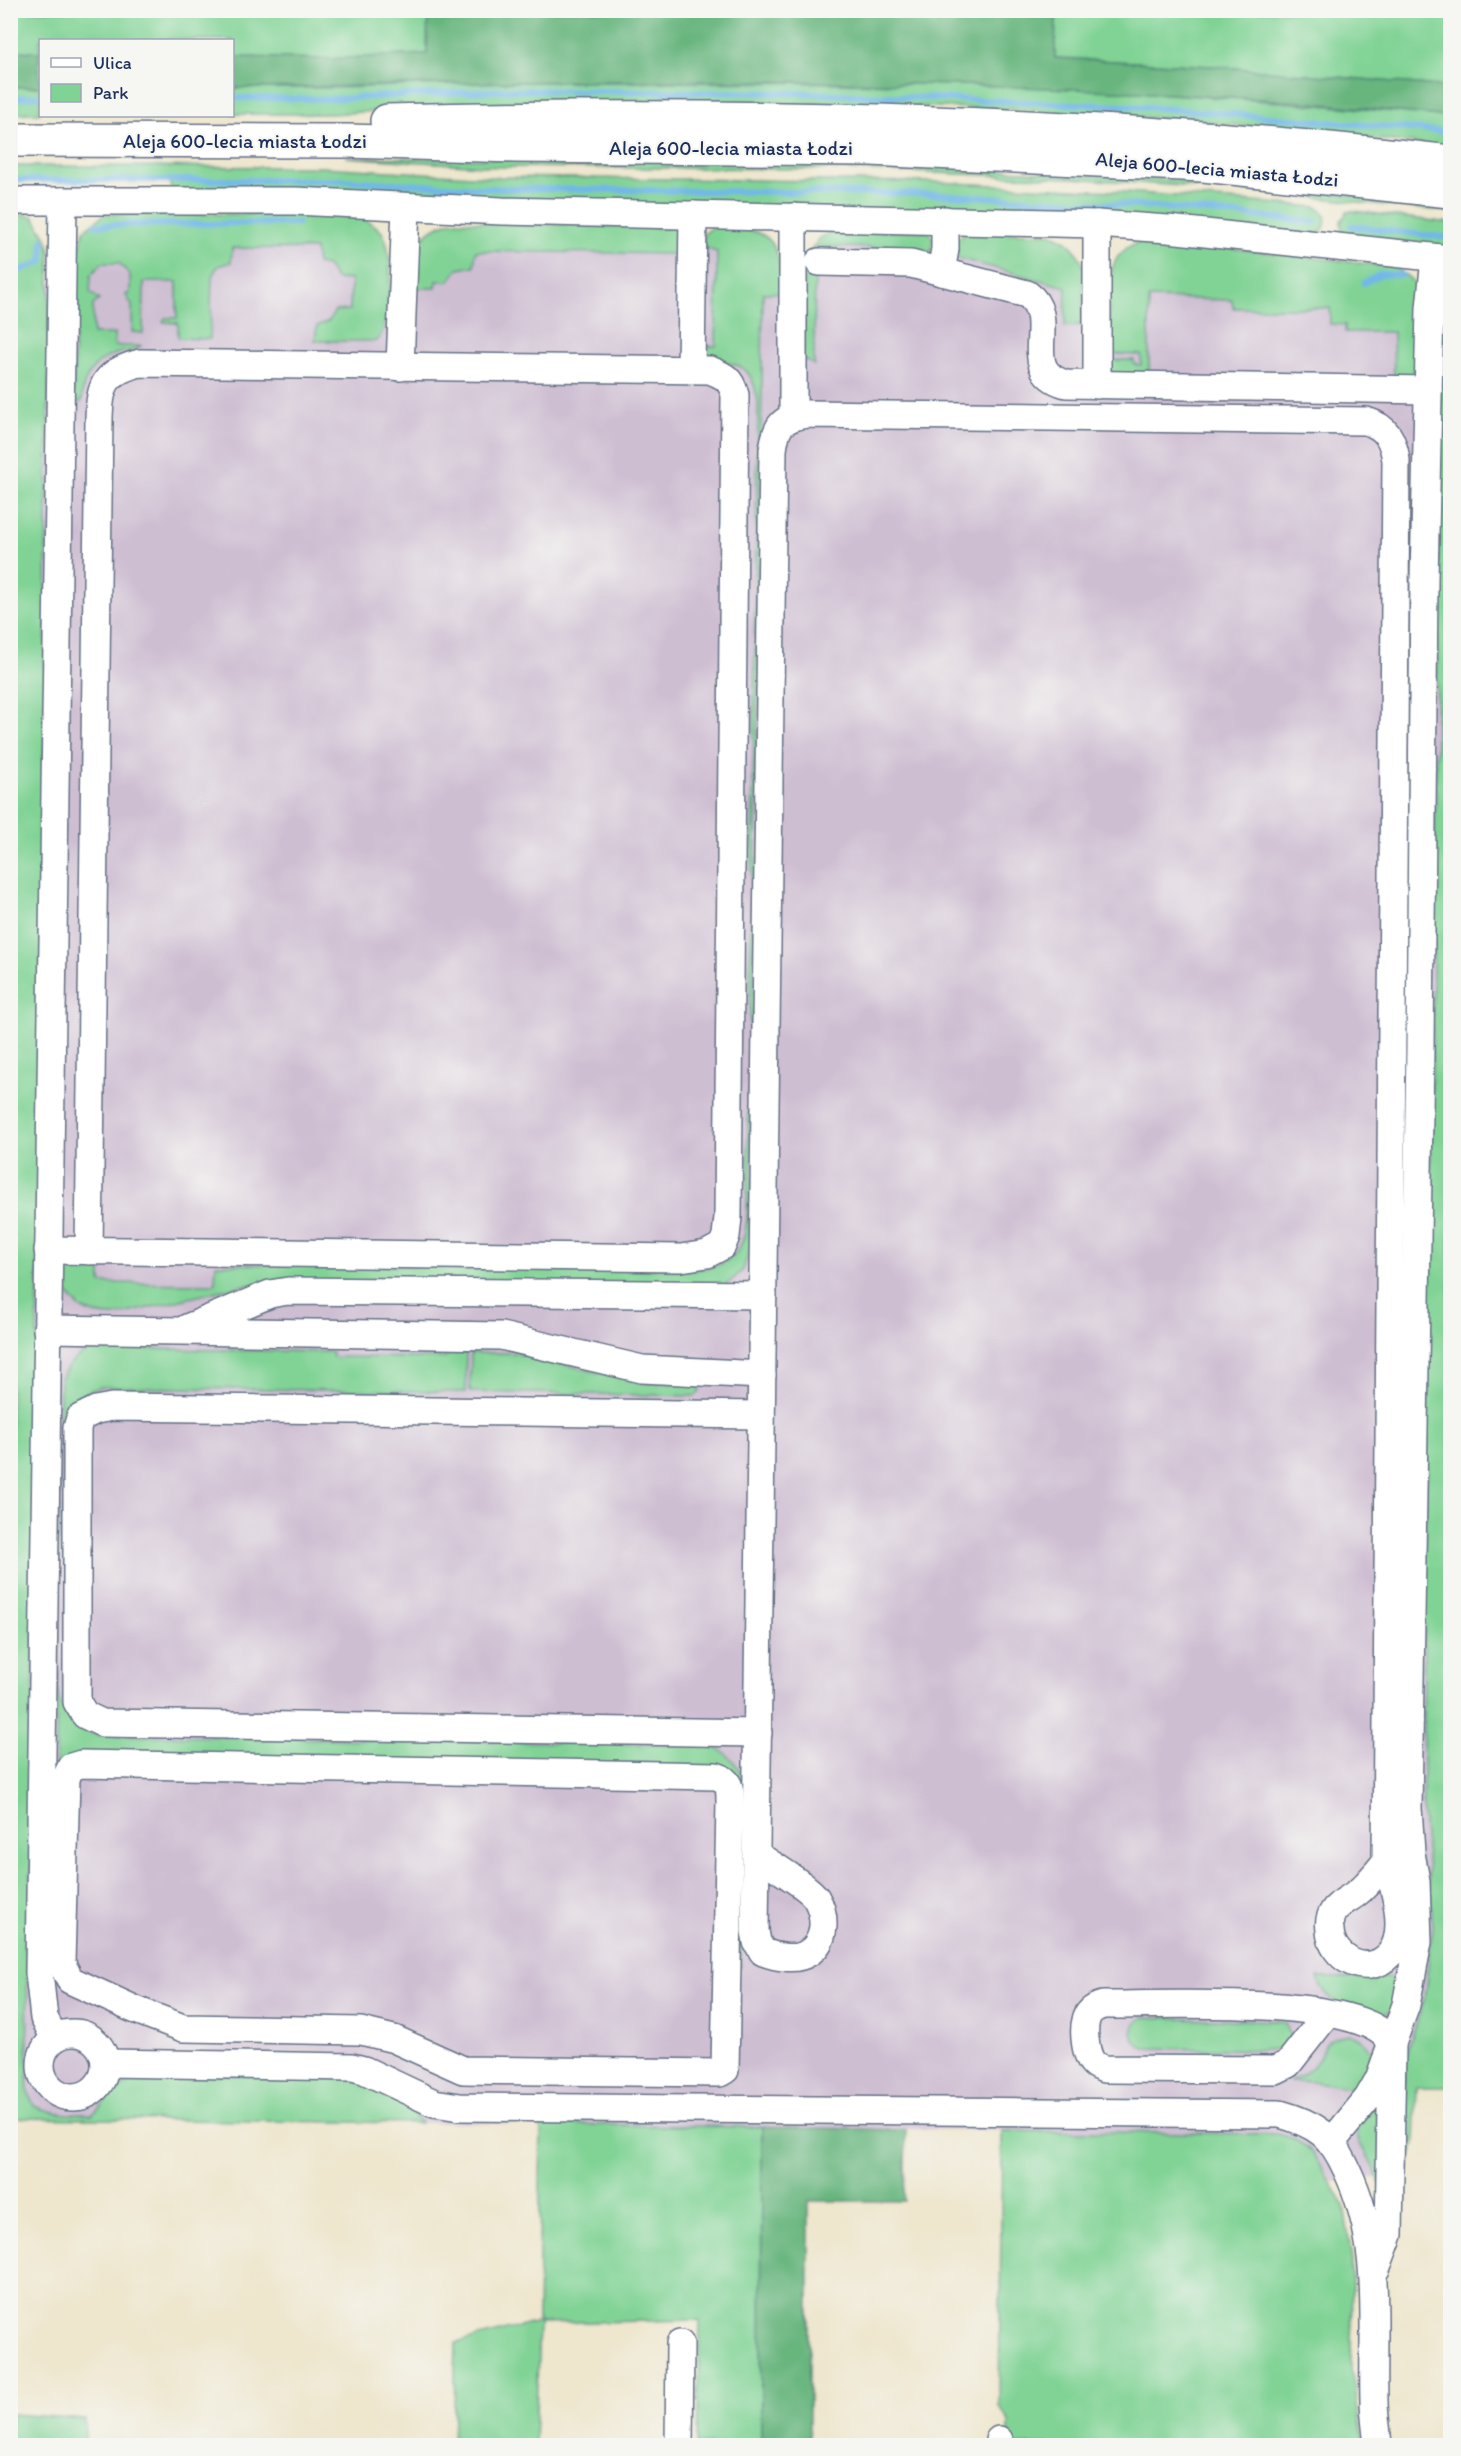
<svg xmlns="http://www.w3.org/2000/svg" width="1461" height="2456" viewBox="0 0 1461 2456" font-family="Itim,sans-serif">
<rect width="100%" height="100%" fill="#f6f6f2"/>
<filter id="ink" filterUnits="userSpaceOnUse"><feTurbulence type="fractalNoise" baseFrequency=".0167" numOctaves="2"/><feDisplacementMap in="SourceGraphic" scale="12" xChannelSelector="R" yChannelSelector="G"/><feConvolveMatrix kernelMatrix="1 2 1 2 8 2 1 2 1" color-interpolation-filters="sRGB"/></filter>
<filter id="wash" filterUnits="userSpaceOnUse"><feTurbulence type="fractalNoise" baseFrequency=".008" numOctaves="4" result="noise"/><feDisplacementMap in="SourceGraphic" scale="24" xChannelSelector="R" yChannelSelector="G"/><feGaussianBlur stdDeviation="1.35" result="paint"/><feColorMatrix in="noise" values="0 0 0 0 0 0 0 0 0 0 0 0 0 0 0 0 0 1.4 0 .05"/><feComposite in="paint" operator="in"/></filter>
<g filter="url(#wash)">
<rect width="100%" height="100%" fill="#eee6cd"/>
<path fill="#cebed2" d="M 330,217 L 388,287 L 388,296 L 412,296 L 413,286 L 434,248 L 704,239 L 763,292 L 805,293 L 812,249 L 820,241 L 834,235 L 1081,279 L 1080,325 L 1112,326 L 1111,285 L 1450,311 L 1450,2087 L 1417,2087 L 1415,2140 L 1406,2175 L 1332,2182 L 1313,2153 L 1295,2139 L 1277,2134 L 15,2117 L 36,283 L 84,284 L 87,235 Z"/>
<g fill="#81d395" stroke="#4e817a" stroke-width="1.5">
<path d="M 11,11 L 428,11 L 427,54 L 326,59 L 233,57 L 232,40 L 40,40 L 40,52 L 11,51 Z"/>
<path d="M 1056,11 L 1450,11 L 1450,87 L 1212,66 L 1055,58 Z"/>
<path d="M 507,82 C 683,82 859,82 1034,87 C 1173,92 1312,104 1450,117 L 1450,147 L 1185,120 L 1006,109 L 838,104 L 490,104 L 331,114 L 233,114 L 233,88 L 337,88 Z"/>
<path d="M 10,87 L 40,87 L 40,113 L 11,113 Z"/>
<path d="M 345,157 L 883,163 L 1229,183 L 1450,205 L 1450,212 L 1265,192 L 1071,178 L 825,169 L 498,167 Z"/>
<path d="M 11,166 L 323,167 L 489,177 L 934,182 L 1113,191 L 1316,207 C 1326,211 1328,221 1323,230 L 1315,234 L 171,191 L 170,178 L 11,178 Z"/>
<path d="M 1353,211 L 1450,223 L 1450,249 L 1348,237 L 1342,232 L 1341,221 L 1347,212 Z"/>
<path d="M 11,212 L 34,217 L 48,241 L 50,252 L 30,1948 L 22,1948 L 27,1949 L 28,2091 L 34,2106 C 53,2114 71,2115 92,2114 L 115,2092 L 132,2081 L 163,2074 L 344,2077 C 378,2085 398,2097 421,2123 L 11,2118 Z"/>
<path d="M 105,214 L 348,214 C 360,217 372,221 381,231 C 396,250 392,323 377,341 L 315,341 L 317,326 L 329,321 L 335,311 L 350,310 L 351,280 L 336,279 L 327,266 L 317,264 L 315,249 L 232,248 L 231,262 L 218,266 L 212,276 L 210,339 L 178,338 L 178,323 L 163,322 L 165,318 L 177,318 L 177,282 L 144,282 L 143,333 L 132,332 L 132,306 L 126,295 L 130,292 L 130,275 L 119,263 L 102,263 L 91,275 L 90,292 L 99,300 L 93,305 L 93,334 L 114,334 L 115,346 L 141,346 C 135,352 126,351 119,353 C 102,357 87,371 83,388 C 82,393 83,397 81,402 L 75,403 L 73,402 L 77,260 L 84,230 Z"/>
<path d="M 453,221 L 678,228 L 681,233 L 679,247 L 675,249 L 674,254 L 476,251 L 474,266 L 458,269 L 449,281 L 437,281 L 436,288 L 412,288 C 412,254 416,230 453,221 Z"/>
<path d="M 714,226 C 769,229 781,235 781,293 L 763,293 L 751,1246 L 743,1270 L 725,1286 L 243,1285 L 115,1316 C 104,1316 92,1315 82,1309 C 70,1300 55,1277 66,1263 L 101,1264 L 101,1283 L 215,1284 L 216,1264 L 694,1269 C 730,1268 745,1252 747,1217 L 758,402 C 751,359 737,366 703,358 L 702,346 L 716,346 L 717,252 L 706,248 L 703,244 L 704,234 Z"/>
<path d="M 927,231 L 933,237 L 932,252 L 904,248 L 815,247 L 814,365 L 803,359 L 805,258 L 820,238 L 831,232 Z"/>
<path d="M 965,232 L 1051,233 L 1067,241 L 1076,251 L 1084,267 L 1082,324 L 1078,324 L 1078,326 L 1065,326 L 1066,287 L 957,258 L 956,241 Z"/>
<path d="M 1147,239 L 1396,267 L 1415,283 L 1420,296 L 1416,372 L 1401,379 L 1394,379 L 1393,332 L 1345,332 L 1345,325 L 1330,324 L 1330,308 L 1233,308 L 1232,300 L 1149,298 L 1149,376 L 1111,374 L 1109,360 L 1134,360 L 1134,364 L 1141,365 L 1141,355 L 1109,354 C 1109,338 1109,322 1109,306 C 1109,273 1109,250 1147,239 Z"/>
<path d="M 1450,284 L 1450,2087 L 1417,2087 L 1415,2140 L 1406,2175 L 1405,2124 L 1403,2118 L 1406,2056 L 1424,2000 L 1433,1926 L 1423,1814 L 1423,1739 L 1442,304 Z"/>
<path d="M 102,1348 L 332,1352 L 333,1357 L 445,1358 L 446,1353 L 466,1353 L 466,1392 L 101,1387 C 78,1392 65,1407 61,1431 L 58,1691 C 60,1714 74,1730 97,1735 L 711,1745 C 728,1753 740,1764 743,1784 L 741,1968 L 739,1962 L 740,1787 L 76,1759 L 54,1942 L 60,1381 C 68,1362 81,1350 102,1348 Z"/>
<path d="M 471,1353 L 516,1353 L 643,1383 L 696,1384 L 699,1385 L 700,1392 L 695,1396 L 470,1392 Z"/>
<path d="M 1318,1978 L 1397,1978 L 1401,1984 L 1399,2000 L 1387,2013 C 1362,2019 1325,2004 1318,1978 Z"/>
<path d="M 1143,2017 L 1280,2021 L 1285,2023 L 1290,2035 L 1282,2048 L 1273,2050 L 1145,2048 C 1129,2042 1128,2027 1143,2017 Z"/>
<path d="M 1351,2034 C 1364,2039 1377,2052 1373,2069 C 1371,2075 1363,2083 1359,2089 L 1317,2082 L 1289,2081 C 1296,2078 1304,2075 1310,2069 C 1329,2053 1314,2038 1351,2034 Z"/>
<path d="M 1384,2088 L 1382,2189 C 1379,2181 1377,2173 1373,2165 C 1367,2153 1356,2144 1357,2129 Z"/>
<path d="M 541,2124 L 762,2127 L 761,2445 L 697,2445 L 700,2320 L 539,2323 L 535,2445 L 453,2446 L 456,2343 L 538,2322 Z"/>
<path d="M 1002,2131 L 1277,2134 L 1295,2139 L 1313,2153 L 1344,2205 L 1352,2261 L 1351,2368 L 1364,2445 L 1009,2445 L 1009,2421 L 999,2406 Z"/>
<path d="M 11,2414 L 85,2419 L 85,2445 L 11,2445 Z"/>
</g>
<g fill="#68b57e" stroke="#42726e" stroke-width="1.5">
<path d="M 1056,10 L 1055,58 L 1212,66 L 1450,87 L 1450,117 C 1396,112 1341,105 1286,101 C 1027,83 767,78 508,82 C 416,84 324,88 233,88 L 233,57 L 326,59 L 427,54 L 428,11 Z"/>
<path d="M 11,51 L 40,52 L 40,87 L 11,87 Z"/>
<path d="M 762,2127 L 906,2130 L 904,2201 L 809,2201 L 809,2445 L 761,2445 Z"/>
</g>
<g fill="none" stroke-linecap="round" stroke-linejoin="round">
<g stroke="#72b7e8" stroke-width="6">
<path d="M 10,98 L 40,96"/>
<path d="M 232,98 L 330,99 L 504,90 L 809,93 L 1148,107 L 1450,132"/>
<path d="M 10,180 L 343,180 L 480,188 L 931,194 L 1145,206 L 1315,222"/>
<path d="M 95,225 L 298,223"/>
<path d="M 1351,226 L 1450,238"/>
<path d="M 10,274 L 42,262 L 43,240"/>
<path d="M 1364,283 L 1381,274 L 1402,275"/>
</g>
</g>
</g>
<g filter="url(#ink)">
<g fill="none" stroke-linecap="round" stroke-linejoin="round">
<defs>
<g id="minor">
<path d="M 10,201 L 295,201 L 502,211 L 1097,224 L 1168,229 L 1450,259"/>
<path d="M 793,217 L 793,416"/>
<path d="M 1097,224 L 1097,385"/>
<path d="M 819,262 L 911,264 L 1027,294 C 1061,318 1016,371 1066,384 L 1428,390"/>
<path d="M 941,272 L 945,249 L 945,220"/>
<path d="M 400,367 L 406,207"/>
<path d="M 691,370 L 693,215"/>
<path d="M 48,1250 L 681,1258 L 707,1254 L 722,1246 L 726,1236 L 728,1217 L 735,395 C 731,379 725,376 710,370 L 140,363 C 105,372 100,384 99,418 L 89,1251"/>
<path d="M 187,1328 L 270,1294 L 288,1291 L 763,1295"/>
<path d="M 47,1329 L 501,1336 L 642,1369 L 762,1375"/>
<path d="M 758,1733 L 102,1723 L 85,1715 L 77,1702 L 77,1428 L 80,1418 L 96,1410 L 112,1407 L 761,1415"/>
<path d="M 81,1764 L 716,1776 C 730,1780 730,1788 730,1801 L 725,2070 L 720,2073 L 463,2070 L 394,2039 L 361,2031 L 183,2028 L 136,2010 L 70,1980 L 61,1962 L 66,1778 L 71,1767 Z"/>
<path d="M 756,1854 C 769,1863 809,1887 816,1898 C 826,1915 827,1941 808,1953 C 796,1961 776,1957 763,1952 L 757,1942 L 755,1931 L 773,450 C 776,425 782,418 807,414 L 1366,421 C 1387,427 1393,440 1396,460 L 1386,1862 C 1394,1885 1409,1934 1389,1955 C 1367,1978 1331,1959 1330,1930 C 1329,1924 1329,1918 1333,1912 C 1338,1903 1350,1899 1358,1892 C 1368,1884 1377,1872 1386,1862"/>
<path d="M 1328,2013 L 1288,2064 L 1276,2070 L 1104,2069 C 1101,2068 1098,2067 1095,2065 C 1085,2057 1083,2031 1086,2020 C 1088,2011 1096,2007 1103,2005 C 1164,2005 1341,1996 1384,2034 C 1388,2037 1389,2041 1392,2045 L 1389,2235 L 1376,2269"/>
<circle cx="73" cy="2065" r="32"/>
<path d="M 55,2038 L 44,2018 L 39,1973 L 63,201"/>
<path d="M 105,2063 L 352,2067 L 364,2070 L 434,2103 L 460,2107 L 1280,2114 C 1295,2118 1309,2123 1322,2133 C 1333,2142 1341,2157 1347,2170 C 1383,2247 1372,2318 1374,2400 C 1374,2415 1377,2430 1378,2446"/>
<path d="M 1331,2143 L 1368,2098 L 1379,2079 L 1406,2005 L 1418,1942 L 1416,1881 L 1411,1853 L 1408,1808 L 1420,1049 L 1424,580 L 1430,308 L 1435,258"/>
<path d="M 679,2446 L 680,2344"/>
<path d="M 999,2446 L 999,2440"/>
</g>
<g id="major">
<path d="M 387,121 C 743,112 1097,120 1450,162"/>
<path d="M 10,140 L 348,141 L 515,146 L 871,149 L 1203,165 L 1450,191"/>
</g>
</defs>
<use href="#minor" stroke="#656f85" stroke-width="30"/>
<use href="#major" stroke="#656f85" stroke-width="36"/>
<use href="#minor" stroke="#fff" stroke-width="27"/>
<use href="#major" stroke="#fff" stroke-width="33"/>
</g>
</g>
<g text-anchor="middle" stroke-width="4.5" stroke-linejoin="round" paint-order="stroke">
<g font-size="20" fill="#1b2f5e" stroke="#f6f6f2">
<text x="245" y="148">Aleja 600-lecia miasta Łodzi</text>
<text x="731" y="155">Aleja 600-lecia miasta Łodzi</text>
<text transform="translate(1217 169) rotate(5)" y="7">Aleja 600-lecia miasta Łodzi</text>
</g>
</g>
<rect width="1461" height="2456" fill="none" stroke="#f6f6f2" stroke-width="36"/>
<rect x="39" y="39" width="195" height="78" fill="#f6f6f2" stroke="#9ea6b7" stroke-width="1.5"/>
<rect x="51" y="58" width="30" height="9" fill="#ffffff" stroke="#9ea6b7" stroke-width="1.5"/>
<text x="93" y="69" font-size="18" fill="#1b2f5e">Ulica</text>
<rect x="51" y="84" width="30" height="18" fill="#81d395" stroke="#9ea6b7" stroke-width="1.5"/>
<text x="93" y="99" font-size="18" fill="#1b2f5e">Park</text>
</svg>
